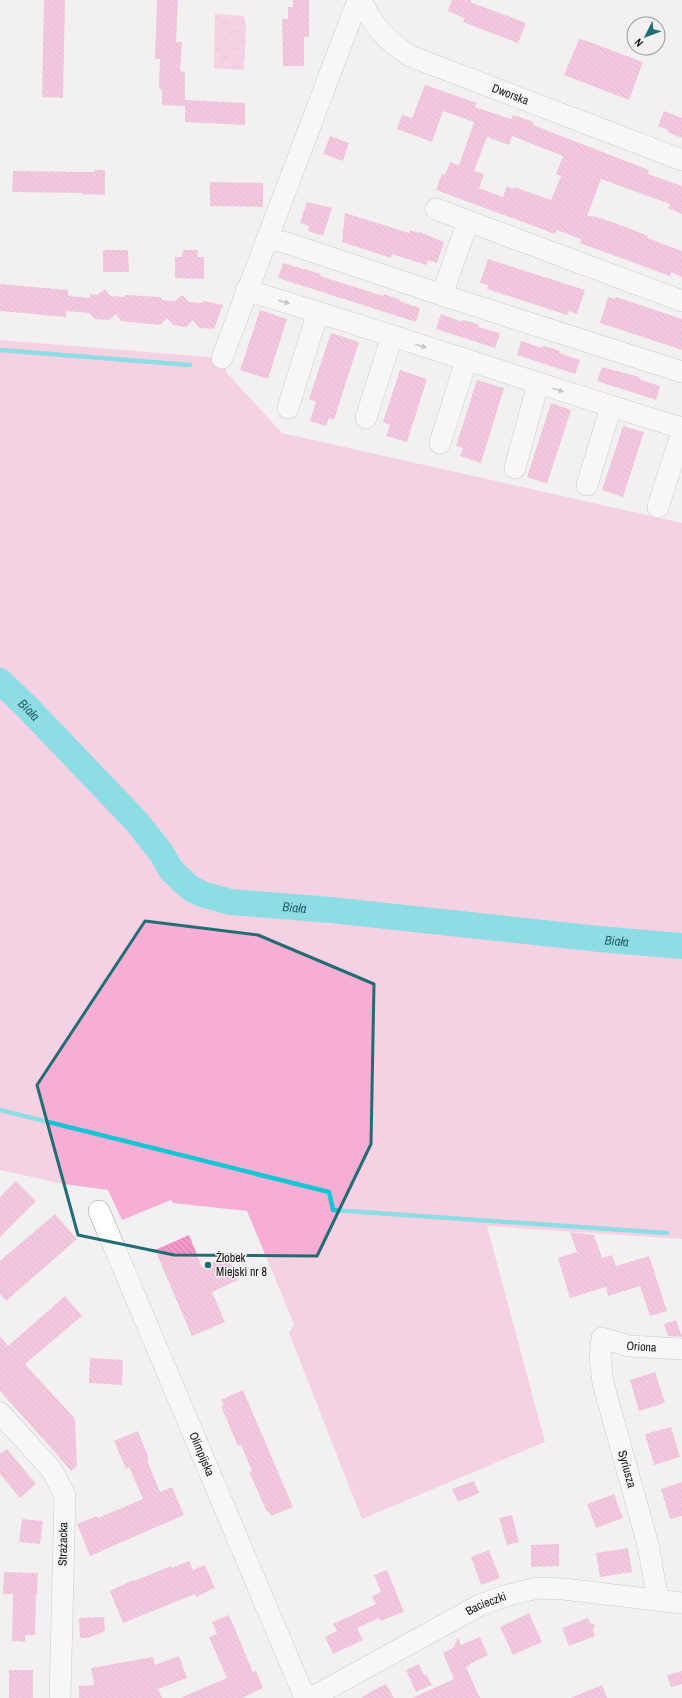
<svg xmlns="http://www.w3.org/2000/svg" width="682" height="1698" viewBox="0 0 682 1698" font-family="'Archivo Narrow',sans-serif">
<defs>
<pattern id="park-crowns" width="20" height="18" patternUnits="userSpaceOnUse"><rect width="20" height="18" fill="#f7aed5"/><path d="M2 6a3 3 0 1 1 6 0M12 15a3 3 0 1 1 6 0" fill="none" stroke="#d395b6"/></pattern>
<pattern id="building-back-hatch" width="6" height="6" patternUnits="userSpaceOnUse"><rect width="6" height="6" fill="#f398cb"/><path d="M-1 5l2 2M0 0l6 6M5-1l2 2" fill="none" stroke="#d082ad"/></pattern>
</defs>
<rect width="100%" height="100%" fill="#f3f0f1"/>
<path fill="#f7aed5" d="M 0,340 L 222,358 L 227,373 L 282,433 L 682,523 L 682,1239 L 487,1226 L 545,1442 L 362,1519 L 289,1333 L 294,1324 L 247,1211 L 173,1203 L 171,1200 L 122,1220 L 108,1190 L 64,1184 L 0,1170 Z"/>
<path fill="url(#park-crowns)" d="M 215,14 L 244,16 L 246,28 L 244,70 L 214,68 Z"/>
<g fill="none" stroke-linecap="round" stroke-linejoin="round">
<g stroke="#15c5d5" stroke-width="4.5">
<path d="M 0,350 L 190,365"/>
<path d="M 0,1110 L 329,1192 L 333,1210 L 667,1233"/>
</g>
<path stroke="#15c5d5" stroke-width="26" id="s1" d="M 0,681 L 27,707 L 137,822 L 162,854 L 171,870 L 190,888 L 202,894 L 230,902 L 331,910 L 599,939 L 682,946"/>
</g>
<g fill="url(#building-back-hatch)" fill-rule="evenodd">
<path d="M 44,0 L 65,0 L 63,98 L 42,97 Z"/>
<path d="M 157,0 L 178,0 L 176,42 L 182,42 L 180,71 L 185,72 L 185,106 L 162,105 L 162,89 L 159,89 L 160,59 L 155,59 Z"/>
<path d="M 293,0 L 309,0 L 309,37 L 304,37 L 304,66 L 283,66 L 282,19 L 288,19 L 288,7 L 293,7 Z"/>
<path d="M 452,0 L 471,0 L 470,2 L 526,23 L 518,43 L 463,22 L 464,18 L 448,11 Z"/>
<path d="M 579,39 L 584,40 L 643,62 L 629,100 L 564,75 Z"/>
<path d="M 425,85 L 477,103 L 475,107 L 511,119 L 513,115 L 534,122 L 533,125 L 649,170 L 648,174 L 682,186 L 682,214 L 668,208 L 670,204 L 601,179 L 587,216 L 597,217 L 626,227 L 648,236 L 647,238 L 682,251 L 682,277 L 671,272 L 670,276 L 580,243 L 581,239 L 557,230 L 555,234 L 436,190 L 442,174 L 445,175 L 450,162 L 459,165 L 474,122 L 443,111 L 432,142 L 397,129 L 402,115 L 412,118 ZM 512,136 L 563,156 L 556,174 L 561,176 L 551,200 L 514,187 L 514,189 L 507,186 L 503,197 L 479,188 L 484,174 L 474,171 L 487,137 L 509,145 Z"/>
<path d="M 185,100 L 245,103 L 245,125 L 185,122 Z"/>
<path d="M 664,111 L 682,118 L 682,138 L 667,132 L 668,130 L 658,126 Z"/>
<path d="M 330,136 L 349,143 L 343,161 L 323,154 Z"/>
<path d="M 94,170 L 105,170 L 105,195 L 82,194 L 82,193 L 12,192 L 13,171 L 94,172 Z"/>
<path d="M 210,182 L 263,183 L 263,207 L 210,206 Z"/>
<path d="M 307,202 L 332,208 L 323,236 L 308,231 L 309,226 L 300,223 Z"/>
<path d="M 345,213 L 409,233 L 410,230 L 419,233 L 420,232 L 444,242 L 437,263 L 428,260 L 426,265 L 392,254 L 391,258 L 342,242 Z"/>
<path d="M 103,250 L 128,250 L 129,272 L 103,272 Z"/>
<path d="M 183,250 L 198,250 L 197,257 L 204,257 L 204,279 L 175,278 L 175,257 L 182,257 Z"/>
<path d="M 488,259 L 585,290 L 577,314 L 569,311 L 567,315 L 487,289 L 488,285 L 480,283 Z"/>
<path d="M 283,263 L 321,274 L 320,276 L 383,296 L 384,294 L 392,297 L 400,299 L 399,301 L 420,308 L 416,322 L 278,278 Z"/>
<path d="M 0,284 L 68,290 L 68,296 L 90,298 L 90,294 L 97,295 L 105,289 L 110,296 L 123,297 L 126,295 L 160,297 L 162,300 L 175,301 L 182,295 L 189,302 L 201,303 L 204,301 L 223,305 L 214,329 L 199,328 L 193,320 L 186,327 L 173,325 L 167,318 L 160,325 L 121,321 L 116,314 L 109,320 L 95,319 L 89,313 L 66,311 L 66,317 L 0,311 Z"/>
<path d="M 608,297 L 615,299 L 616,297 L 682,319 L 682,350 L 600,323 Z"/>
<path d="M 260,310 L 287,319 L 268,379 L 240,370 Z"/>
<path d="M 441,314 L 462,322 L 462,320 L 471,322 L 479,325 L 478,327 L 500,333 L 495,348 L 436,329 Z"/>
<path d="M 331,333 L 359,342 L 334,420 L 329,418 L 326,426 L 310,421 L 316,402 L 309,399 Z"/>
<path d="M 521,341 L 542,348 L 543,346 L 551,348 L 560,351 L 559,353 L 580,360 L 575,374 L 517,355 Z"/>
<path d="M 602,367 L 640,377 L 639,379 L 660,386 L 656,400 L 597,381 Z"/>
<path d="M 400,370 L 427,379 L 407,442 L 386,436 L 390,425 L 383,422 Z"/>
<path d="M 477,380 L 504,388 L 481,463 L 460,456 L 463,448 L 456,446 Z"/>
<path d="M 551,403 L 571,410 L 547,484 L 527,477 Z"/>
<path d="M 623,426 L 644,432 L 623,497 L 602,490 Z"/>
<path d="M 16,1181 L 36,1201 L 0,1237 L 0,1197 Z"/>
<path d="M 55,1214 L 77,1239 L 6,1301 L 0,1294 L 0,1261 Z"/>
<path d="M 570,1232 L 594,1235 L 602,1258 L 612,1255 L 616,1266 L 649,1256 L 667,1311 L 650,1316 L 640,1286 L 608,1296 L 606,1287 L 570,1298 L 558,1258 L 577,1252 Z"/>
<path d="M 189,1235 L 202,1267 L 228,1256 L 238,1280 L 212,1292 L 225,1322 L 192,1336 L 155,1250 Z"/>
<path d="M 65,1296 L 82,1316 L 25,1364 L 75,1419 L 77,1466 L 71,1471 L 60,1458 L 0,1391 L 0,1336 L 8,1346 Z"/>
<path d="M 676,1320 L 682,1337 L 668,1336 L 664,1324 Z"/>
<path d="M 90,1358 L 123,1360 L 122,1385 L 89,1383 Z"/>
<path d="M 655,1372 L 665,1403 L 639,1411 L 630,1380 Z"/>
<path d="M 243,1390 L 293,1507 L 271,1516 L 269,1511 L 267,1512 L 249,1472 L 252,1471 L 241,1445 L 238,1446 L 221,1406 L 224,1405 L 221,1400 Z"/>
<path d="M 671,1427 L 680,1457 L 654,1465 L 645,1434 Z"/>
<path d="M 138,1431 L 149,1459 L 147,1460 L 160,1492 L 172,1487 L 184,1515 L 90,1556 L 77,1524 L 97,1516 L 98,1518 L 143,1499 L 129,1467 L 126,1469 L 114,1441 Z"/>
<path d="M 7,1449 L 36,1484 L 20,1498 L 0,1474 L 0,1454 Z"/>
<path d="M 474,1481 L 479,1493 L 458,1502 L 452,1489 Z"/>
<path d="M 682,1482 L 682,1516 L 670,1519 L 661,1489 Z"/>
<path d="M 614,1494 L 623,1518 L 596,1528 L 587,1504 Z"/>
<path d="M 512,1515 L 519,1542 L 507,1545 L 499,1518 Z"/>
<path d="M 22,1519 L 43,1521 L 40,1544 L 19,1542 Z"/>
<path d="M 559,1544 L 559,1566 L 531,1567 L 531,1545 Z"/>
<path d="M 628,1548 L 632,1572 L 600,1577 L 596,1553 Z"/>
<path d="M 489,1550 L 500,1578 L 481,1585 L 471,1557 Z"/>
<path d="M 189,1561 L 193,1570 L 205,1565 L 215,1588 L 196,1597 L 195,1594 L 123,1623 L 110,1591 L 133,1580 L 134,1581 L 171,1566 L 172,1568 Z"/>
<path d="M 387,1570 L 404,1612 L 380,1621 L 379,1618 L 357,1628 L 363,1640 L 333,1654 L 325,1637 L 337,1631 L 333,1624 L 376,1604 L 372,1596 L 381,1592 L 374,1575 Z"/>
<path d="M 4,1572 L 38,1573 L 37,1595 L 36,1595 L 35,1635 L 25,1635 L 25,1642 L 12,1641 L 13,1594 L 3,1594 Z"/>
<path d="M 529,1613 L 542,1642 L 513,1655 L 500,1627 Z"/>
<path d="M 229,1615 L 253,1672 L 256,1671 L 263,1688 L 242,1698 L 180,1698 L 227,1678 L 209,1637 L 217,1634 L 212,1622 Z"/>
<path d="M 104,1617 L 105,1631 L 88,1638 L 80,1638 L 79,1618 Z"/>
<path d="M 588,1618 L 590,1623 L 595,1625 L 593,1630 L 595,1636 L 569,1646 L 562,1628 Z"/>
<path d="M 480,1637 L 488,1655 L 470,1664 L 470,1665 L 466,1667 L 480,1698 L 412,1698 L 454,1679 L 443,1653 L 453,1648 L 458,1638 L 461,1645 Z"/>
<path d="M 179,1656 L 187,1678 L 158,1689 L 162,1698 L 79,1698 L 79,1686 L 94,1685 L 91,1668 L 153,1657 L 155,1665 Z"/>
<path d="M 419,1664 L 424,1675 L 426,1674 L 432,1685 L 416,1692 L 406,1670 Z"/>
<rect x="9" y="1670" width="24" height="28"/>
<path d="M 682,1671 L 682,1684 L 671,1687 L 667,1675 Z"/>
<path d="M 386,1684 L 394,1698 L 361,1698 L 374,1690 Z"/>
<path d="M 602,1685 L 607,1698 L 570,1698 Z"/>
</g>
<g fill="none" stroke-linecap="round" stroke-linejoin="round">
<defs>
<g id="minor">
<path id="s2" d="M 361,0 C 373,26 386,40 410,56 L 682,160"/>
<path d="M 436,209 L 682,301"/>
<path d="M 267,239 L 287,243 L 442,295 L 682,372"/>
<path d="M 246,290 C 392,334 536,384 682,428"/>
<path d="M 442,295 L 468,221"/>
<path d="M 222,358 L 358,0"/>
<path d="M 288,408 L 318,312"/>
<path d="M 366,418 L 392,336"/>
<path d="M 440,443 L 466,361"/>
<path d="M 515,468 L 538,384"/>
<path d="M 587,485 L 611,407"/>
<path d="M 658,507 L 682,432"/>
<path id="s3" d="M 99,1211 L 305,1698"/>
<path d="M 0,1413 L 51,1469 L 65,1495 L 60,1698"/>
<path id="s4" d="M 658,1600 L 648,1545 L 603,1383 L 600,1358 L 602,1338 L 629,1346 L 682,1349"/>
<path id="s5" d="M 311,1698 L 480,1605 L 508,1595 L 538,1588 L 563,1589 L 682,1603"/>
</g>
</defs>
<use href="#minor" stroke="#a19e9f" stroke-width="22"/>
<use href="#minor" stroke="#fff" stroke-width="21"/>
</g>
<defs><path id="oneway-solid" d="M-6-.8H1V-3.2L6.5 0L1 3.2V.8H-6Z"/></defs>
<g fill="#969696">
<use href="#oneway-solid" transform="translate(284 302) rotate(17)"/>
<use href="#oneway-solid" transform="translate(421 346) rotate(18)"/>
<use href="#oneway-solid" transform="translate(558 390) rotate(17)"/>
</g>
<path d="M0 0H682V1698H0ZM 145,921 L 258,935 L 374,984 L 371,1144 L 317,1256 L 174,1255 L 78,1235 L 37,1085 Z" fill="#f3f0f1" fill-opacity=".55" fill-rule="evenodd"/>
<path fill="none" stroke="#226c74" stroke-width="3" stroke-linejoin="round" d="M 145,921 L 258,935 L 374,984 L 371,1144 L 317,1256 L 174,1255 L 78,1235 L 37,1085 Z"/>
<circle fill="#226c74" stroke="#f3f0f1" stroke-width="1.5" cx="208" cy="1265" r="4"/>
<g text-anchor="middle" stroke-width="3" stroke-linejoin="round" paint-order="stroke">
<g font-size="12" fill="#161515" stroke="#f3f0f1">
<text dy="4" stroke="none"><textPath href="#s2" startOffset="183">Dworska</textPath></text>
<text dy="4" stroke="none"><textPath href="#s4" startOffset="310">Oriona</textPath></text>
<text dy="4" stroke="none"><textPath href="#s3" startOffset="264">Olimpijska</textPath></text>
<text transform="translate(627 1469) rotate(74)" y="4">Syriusza</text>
<text transform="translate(63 1544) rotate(-89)" y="4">Strażacka</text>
<text dy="4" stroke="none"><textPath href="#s5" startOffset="199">Bacieczki</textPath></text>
</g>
<g font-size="12" fill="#161515" stroke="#f3f0f1" text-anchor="start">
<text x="216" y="1262">Żłobek<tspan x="216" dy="14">Miejski nr 8</tspan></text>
</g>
<g font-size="13" font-style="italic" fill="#256268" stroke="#f3f0f1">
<text dy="5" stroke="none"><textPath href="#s1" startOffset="41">Biała</textPath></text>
<text dy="5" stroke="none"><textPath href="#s1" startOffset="389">Biała</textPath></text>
<text dy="5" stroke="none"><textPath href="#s1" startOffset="713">Biała</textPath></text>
</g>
</g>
<g transform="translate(646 36) rotate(228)"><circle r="19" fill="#f3f0f1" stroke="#9b9899"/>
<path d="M0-3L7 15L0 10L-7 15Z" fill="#226c74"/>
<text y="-6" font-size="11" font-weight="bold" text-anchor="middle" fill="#161515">N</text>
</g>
</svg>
